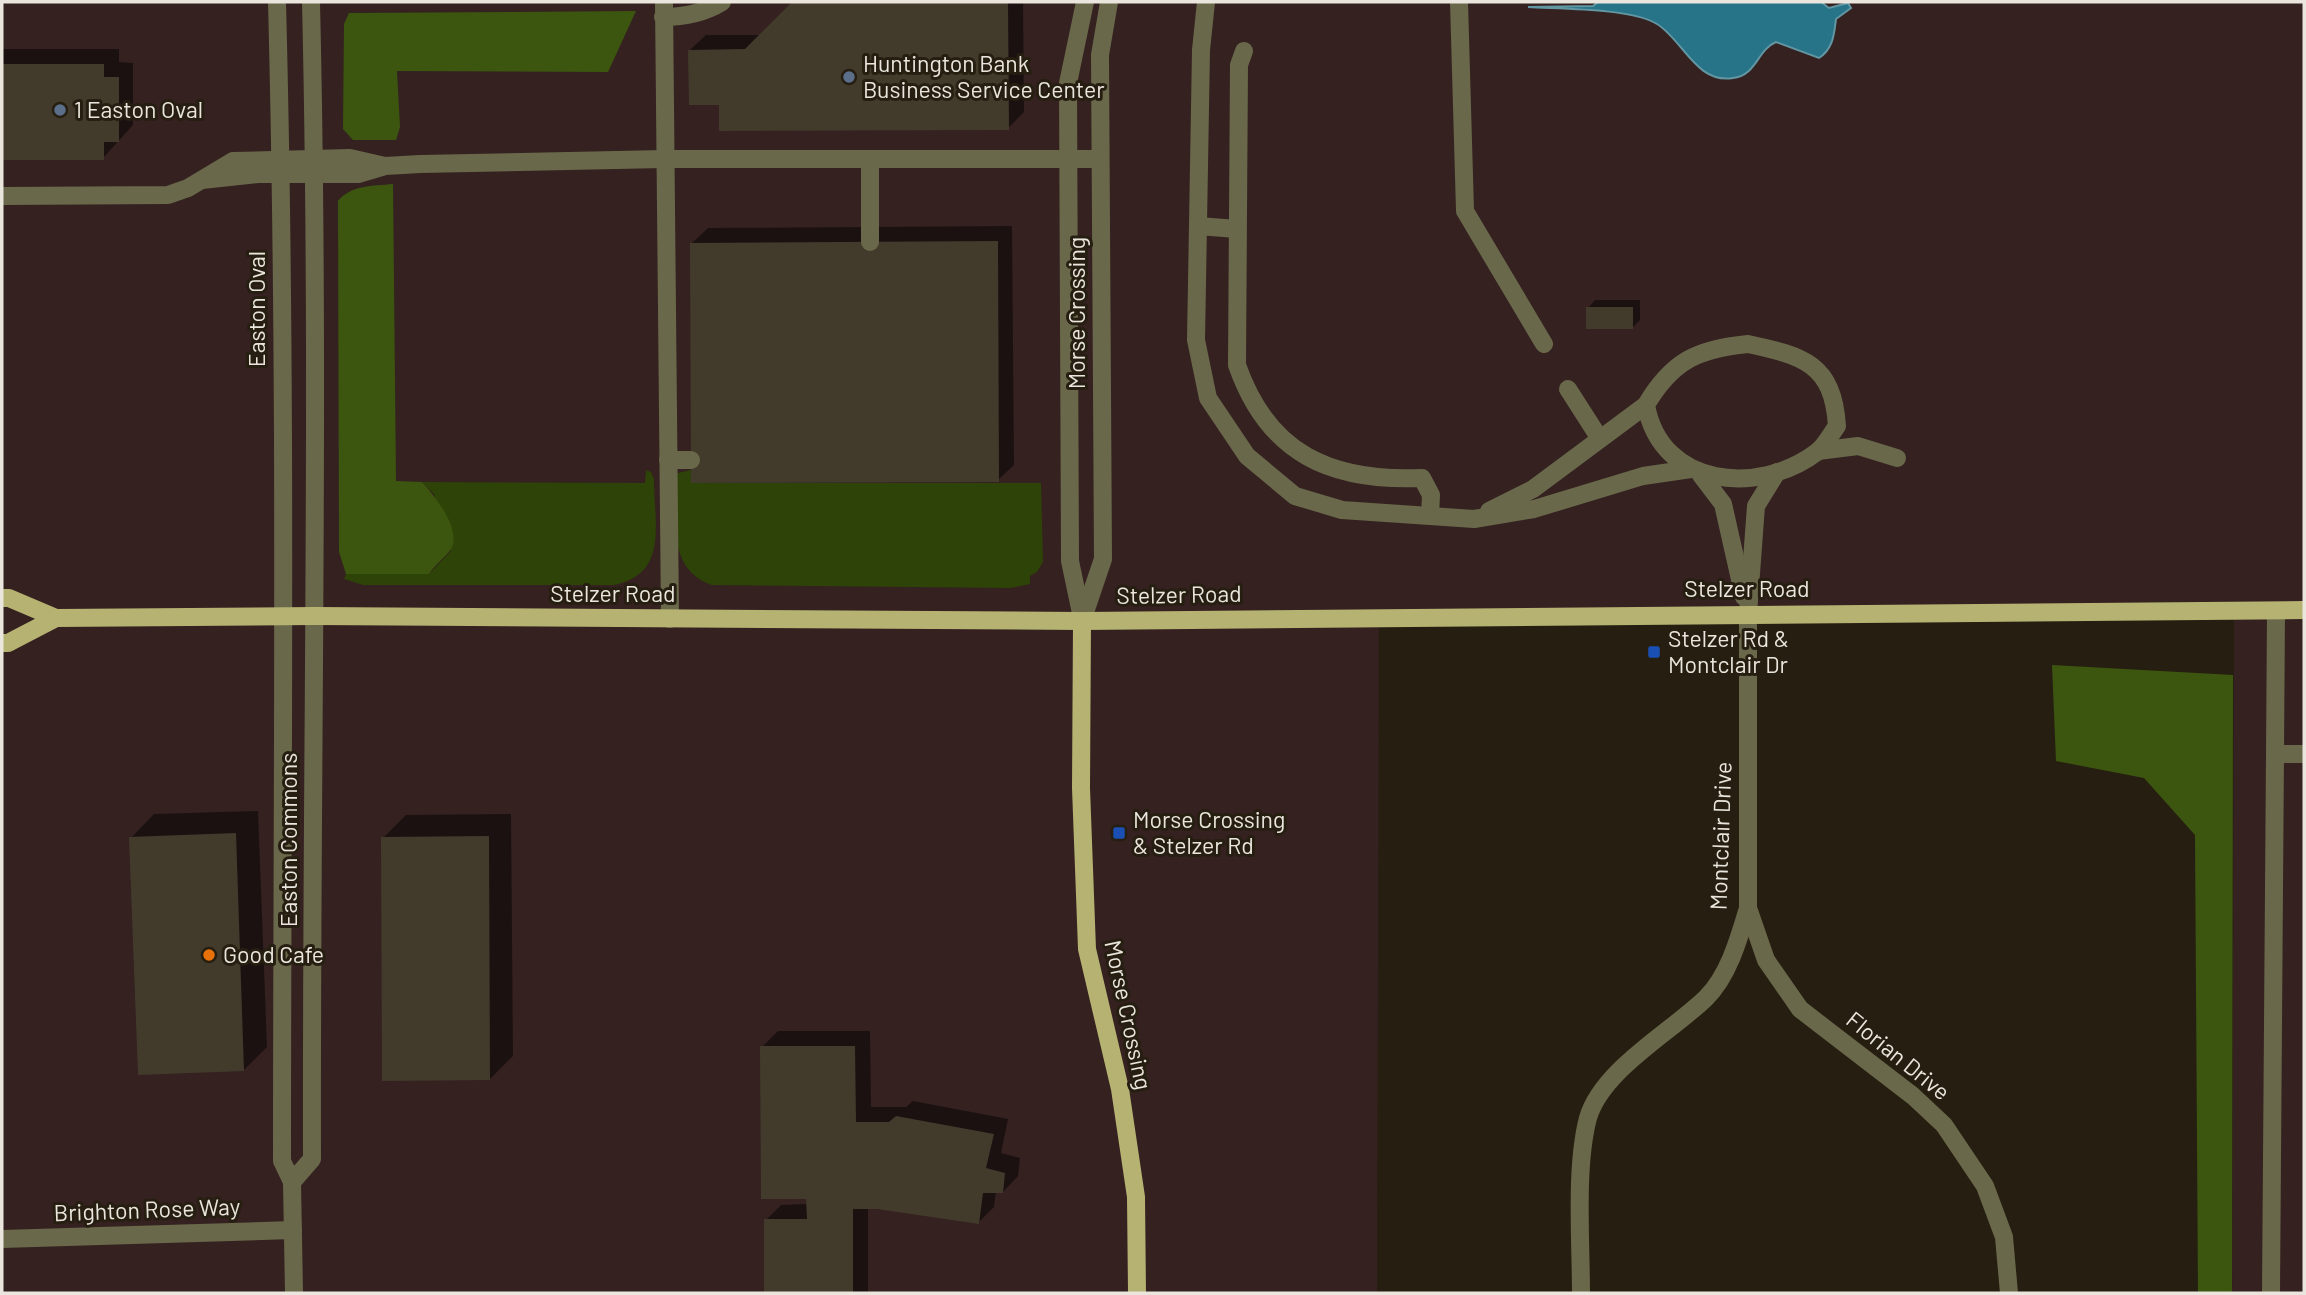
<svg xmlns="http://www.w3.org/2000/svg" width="2306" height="1295" viewBox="0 0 2306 1295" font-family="Barlow,sans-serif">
<rect width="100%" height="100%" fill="#261f11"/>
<path fill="#342120" d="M 2,2 L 2304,2 L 2304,1293 L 2232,1293 L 2234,612 L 1379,617 L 1377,1293 L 2,1293 Z"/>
<g fill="#2e4307">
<path d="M 646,470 L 651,472 L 654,479 C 654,524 669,574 614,585 L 363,585 L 344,579 L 346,574 L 429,574 L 451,551 L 434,494 L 422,482 L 645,483 Z"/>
<path d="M 691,470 L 692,483 L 1041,483 L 1043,562 L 1037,572 L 1030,576 L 1030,584 L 1011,588 L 712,585 C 666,569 676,518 675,478 L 678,473 Z"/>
</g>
<g fill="#3c560f">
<path d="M 636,11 L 608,72 L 397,71 L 400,127 L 396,140 L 353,140 L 343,129 L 344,24 L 349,13 Z"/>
<path d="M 393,184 L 396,481 L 422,482 C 435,496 465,533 449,552 C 442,560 435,565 429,574 L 346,574 L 339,552 L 338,201 C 351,185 373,186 393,184 Z"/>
<path d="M 2052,665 L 2233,675 L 2232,1293 L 2198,1293 L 2195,835 L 2144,778 L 2056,761 Z"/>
</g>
<path fill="#277388" stroke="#6296a2" stroke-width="2" d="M 1598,2 L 1821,2 L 1829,8 L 1848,3 L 1851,8 L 1836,19 C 1834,35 1833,49 1819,58 L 1776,42 C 1757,50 1757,75 1733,78 C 1696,84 1683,40 1657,24 C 1631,8 1559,9 1528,7 L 1593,6 Z"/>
<g fill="#0007">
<path d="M 795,2 L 1023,2 L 1024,112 L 1008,128 L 721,103 L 690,50 L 706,35 L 762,35 Z"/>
<path d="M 2,49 L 119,49 L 119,62 L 133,63 L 133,125 L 103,158 L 2,158 Z"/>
<path d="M 1012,226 L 1014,465 L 998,480 L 692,243 L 708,228 Z"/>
<path d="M 1595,300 L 1640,300 L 1640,320 L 1633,327 L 1588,308 Z"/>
<path d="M 258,811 L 267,1047 L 244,1070 L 131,838 L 154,814 Z"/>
<path d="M 511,814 L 513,1056 L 490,1079 L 383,838 L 406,815 Z"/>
<path d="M 778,1031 L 870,1031 L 871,1107 L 906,1107 L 913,1101 L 1008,1119 L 1001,1153 L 1020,1158 L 1018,1176 L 1003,1192 L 996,1191 L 994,1207 L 978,1223 L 868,1207 L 868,1293 L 766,1293 L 766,1220 L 781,1205 L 808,1204 L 762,1047 Z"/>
</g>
<g fill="#423b2c">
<path d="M 792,2 L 1008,2 L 1009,130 L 719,131 L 719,105 L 689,105 L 688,50 L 745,49 Z"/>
<path d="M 2,64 L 104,64 L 104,77 L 119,77 L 119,142 L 104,142 L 104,160 L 2,160 Z"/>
<path d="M 998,241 L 999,482 L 691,483 L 690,243 Z"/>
<rect x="1586" y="307" width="47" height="22"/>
<path d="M 236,833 L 244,1071 L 138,1075 L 129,837 Z"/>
<path d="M 489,836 L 490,1080 L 382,1081 L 381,837 Z"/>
<path d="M 760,1046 L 855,1046 L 856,1122 L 889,1122 L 896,1116 L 994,1134 L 986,1168 L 1005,1173 L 1003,1193 L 983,1193 L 979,1224 L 877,1209 L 853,1209 L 853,1293 L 764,1293 L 764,1219 L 807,1219 L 806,1199 L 761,1199 Z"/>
</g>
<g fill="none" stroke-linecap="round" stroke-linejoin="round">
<g stroke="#69684a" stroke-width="18">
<path d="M 277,2 C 287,388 282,775 282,1161 L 292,1182 L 294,1293"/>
<path d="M 664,2 L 670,619"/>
<path d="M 1206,2 L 1201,50 L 1196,340 L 1208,398 L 1247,456 L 1295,496 L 1342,510 L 1474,519 L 1534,509 L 1643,476 L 1691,469"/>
<path d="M 1459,2 L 1465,211 L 1544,344"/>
<path d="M 663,17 C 685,17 704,13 722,2"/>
<path d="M 1244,51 L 1239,65 L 1237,365 C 1268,454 1331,482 1422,478 L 1431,495 L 1430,516"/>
<path d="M 202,180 L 258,174 L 358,174 L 385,166 L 420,164 L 664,159 L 1100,159"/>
<path d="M 2,196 L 168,195 L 188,188 L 233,161 L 350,158 L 385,166"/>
<path d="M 1198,226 L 1237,229"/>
<path d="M 870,242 L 870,159"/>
<path d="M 1748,344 C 1804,356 1833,364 1837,426 C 1831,434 1825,446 1817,452 C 1759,496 1661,488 1646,405 C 1672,361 1697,349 1748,344 Z"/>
<path d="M 1568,389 L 1600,439"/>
<path d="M 1818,451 L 1858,446 L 1897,458"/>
<path d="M 668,460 L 691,460"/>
<path d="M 1701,475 L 1723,504 L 1744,597"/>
<path d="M 1489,511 L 1533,489 L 1646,405"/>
<path d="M 1082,618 L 1070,561 L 1068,83 L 1085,2"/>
<path d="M 1082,621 L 1103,559 L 1100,55 L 1109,2"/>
<path d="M 2275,754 L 2276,611"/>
<path d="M 1748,908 L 1766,960 L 1800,1009 L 1913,1096 L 1944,1125 L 1985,1186 L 2004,1237 L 2009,1293"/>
<path d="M 292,1182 L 312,1159 C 311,773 320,387 311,2"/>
<path d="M 2,1239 L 293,1230"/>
<path d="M 1581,1293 C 1581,1242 1575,1167 1588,1118 C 1602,1070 1671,1032 1706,998 C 1729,975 1739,938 1748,908 L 1748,614 L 1756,506 L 1777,472"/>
<path d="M 2271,1293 L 2275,754 L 2304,754"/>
</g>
<g stroke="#b5b272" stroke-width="18">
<path d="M 2,598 L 9,598 L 56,618 L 315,616 L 1082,621 L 2304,610"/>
<path d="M 1082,621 L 1081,788 L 1087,949 L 1120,1089 L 1136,1197 L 1137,1293"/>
<path d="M 2,643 L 8,643 L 56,618"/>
</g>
</g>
<g fill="#5c6f8a" stroke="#261f11" stroke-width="2.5">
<circle cx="849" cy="77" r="7"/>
<circle cx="60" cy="110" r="7"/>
</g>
<g fill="#1a4fb4" stroke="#261f11" stroke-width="2.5">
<rect x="1647" y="645" width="14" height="14" rx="3.5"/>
<rect x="1112" y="826" width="14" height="14" rx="3.5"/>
</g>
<circle fill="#e8710a" stroke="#261f11" stroke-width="2.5" cx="209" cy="955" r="7"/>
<g text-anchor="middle" stroke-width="6" stroke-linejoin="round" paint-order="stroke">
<g font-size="23" fill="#eae6dd" stroke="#261f11" text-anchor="start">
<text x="863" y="72">Huntington Bank<tspan x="863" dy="26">Business Service Center</tspan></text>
<text x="74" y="118">1 Easton Oval</text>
<text x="1668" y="647">Stelzer Rd &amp;<tspan x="1668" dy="26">Montclair Dr</tspan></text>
<text x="1133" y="828">Morse Crossing<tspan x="1133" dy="26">&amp; Stelzer Rd</tspan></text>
<text x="223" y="963">Good Cafe</text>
</g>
<g font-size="23" fill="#eae6dd" stroke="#261f11">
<text transform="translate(257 309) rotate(-90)" y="8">Easton Oval</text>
<text transform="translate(1077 313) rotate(-90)" y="8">Morse Crossing</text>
<text x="1747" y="597">Stelzer Road</text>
<text x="613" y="602">Stelzer Road</text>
<text transform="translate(1179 595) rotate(-1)" y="8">Stelzer Road</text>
<text transform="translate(1721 836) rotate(-88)" y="8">Montclair Drive</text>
<text transform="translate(289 840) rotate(-90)" y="8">Easton Commons</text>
<text transform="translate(1128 1015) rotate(78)" y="8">Morse Crossing</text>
<text transform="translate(1898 1056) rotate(39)" y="8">Florian Drive</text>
<text transform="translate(147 1210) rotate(-2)" y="8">Brighton Rose Way</text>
</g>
</g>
<rect width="2306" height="1295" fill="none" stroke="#eae6dd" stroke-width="7"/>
</svg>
